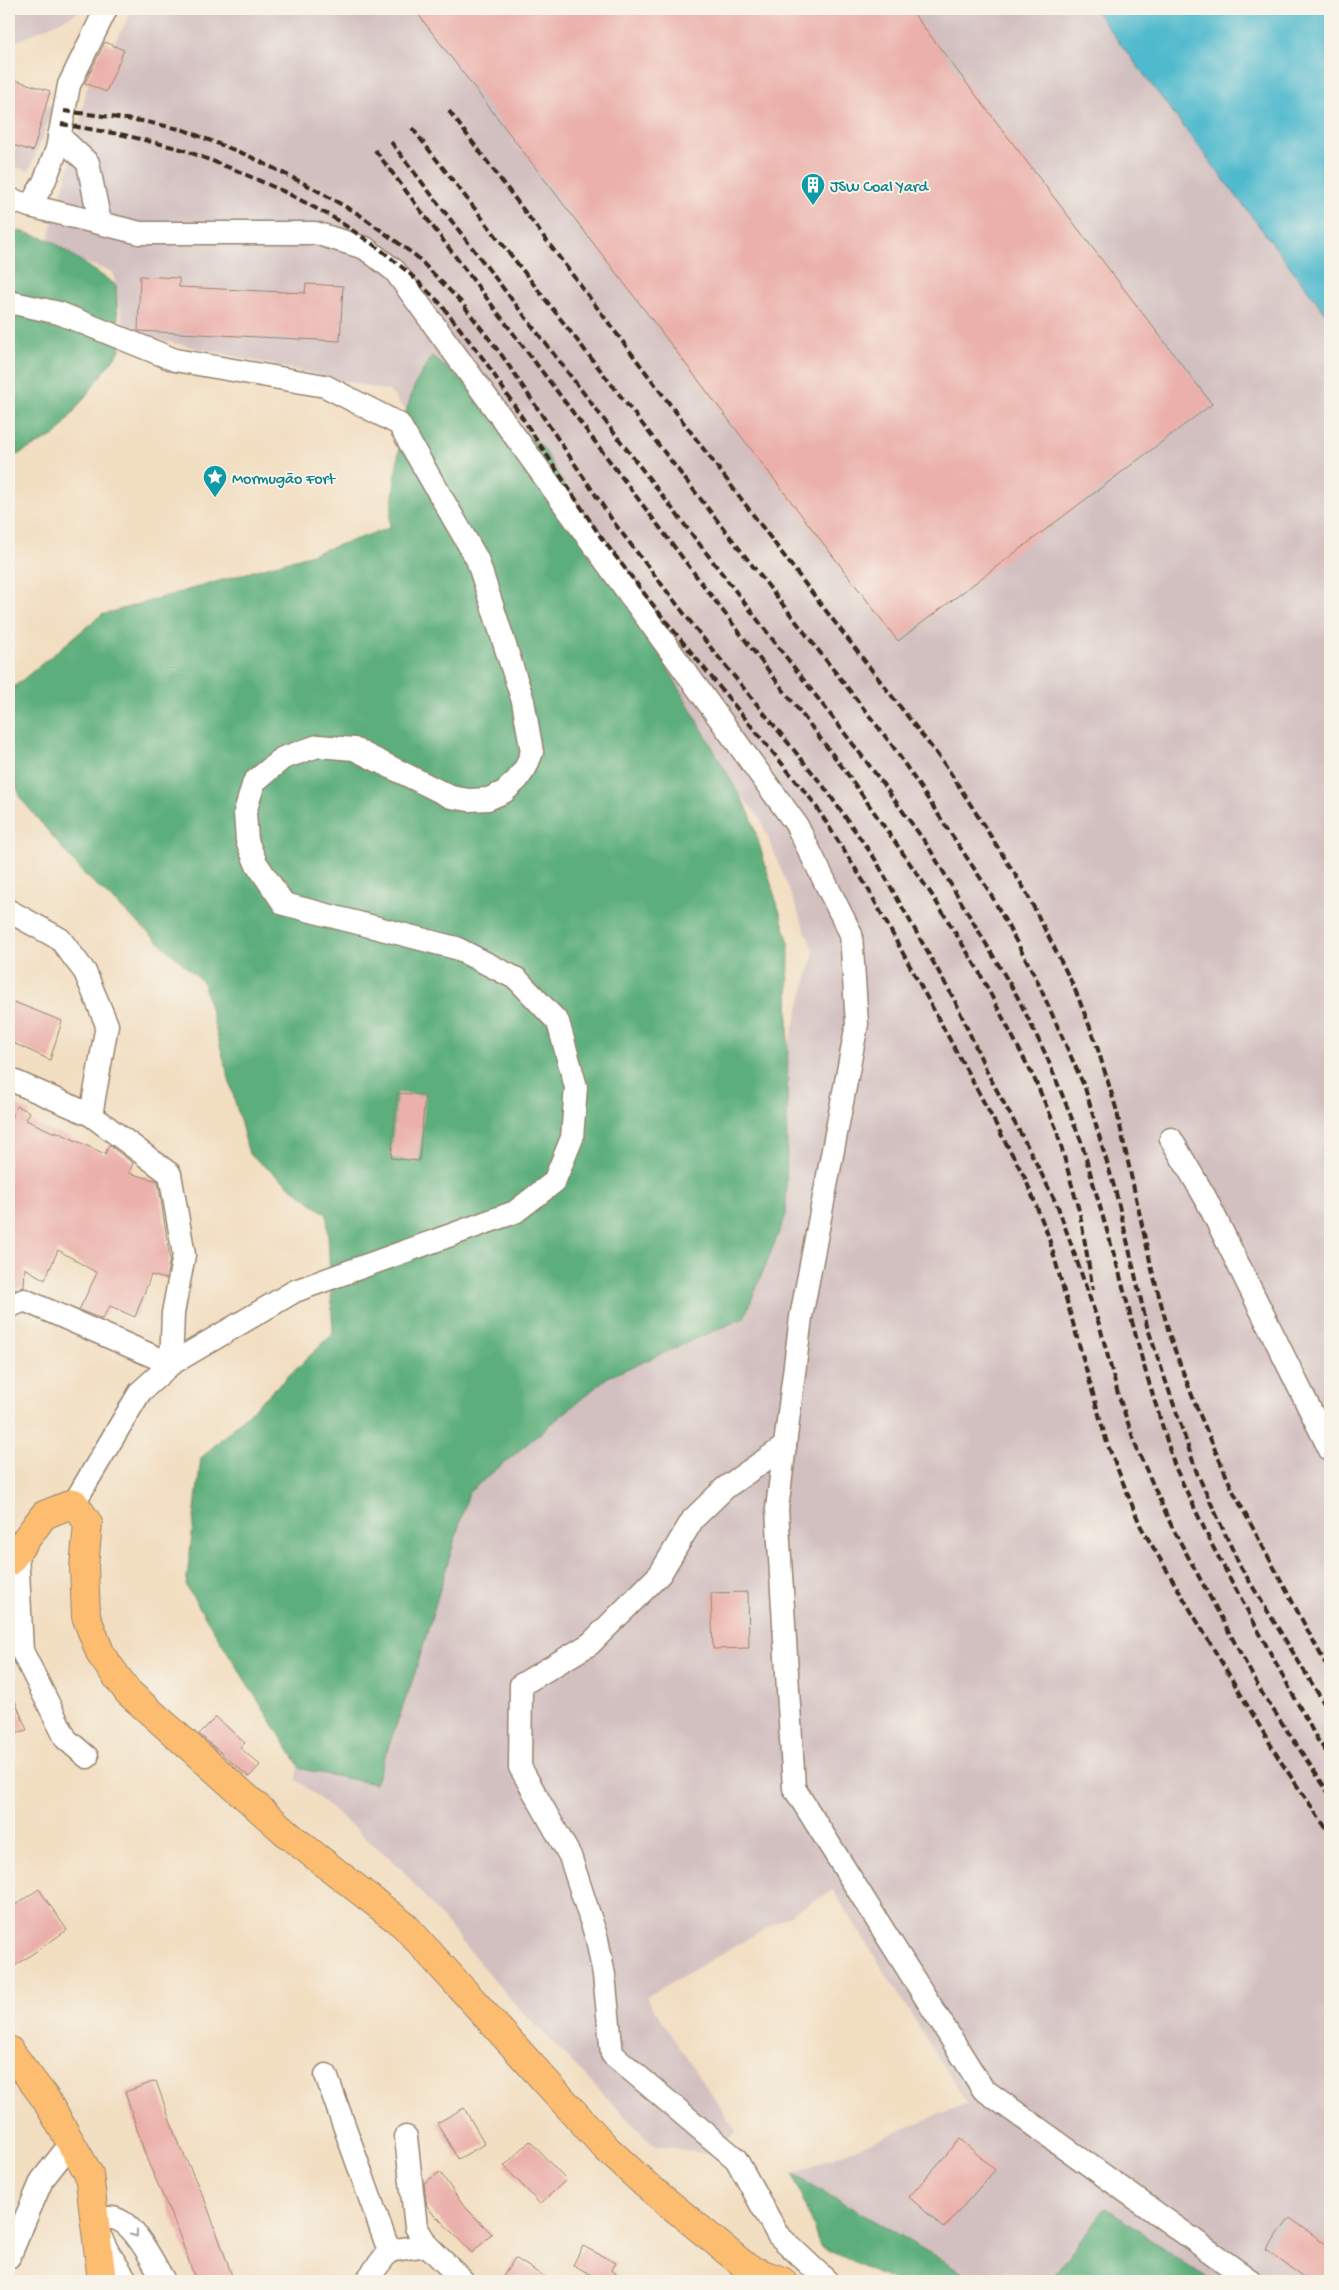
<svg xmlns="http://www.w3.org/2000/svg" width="1339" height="2290" viewBox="0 0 1339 2290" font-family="'Gochi Hand',sans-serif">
<rect width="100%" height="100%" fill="#f7f3e8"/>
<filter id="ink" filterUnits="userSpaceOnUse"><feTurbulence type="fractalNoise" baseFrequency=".02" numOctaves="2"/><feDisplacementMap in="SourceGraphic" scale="10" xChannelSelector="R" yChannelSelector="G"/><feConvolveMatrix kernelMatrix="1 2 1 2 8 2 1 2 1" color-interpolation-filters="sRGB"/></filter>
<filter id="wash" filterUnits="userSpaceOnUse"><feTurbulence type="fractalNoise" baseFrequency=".0096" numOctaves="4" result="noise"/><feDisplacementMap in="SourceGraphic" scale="20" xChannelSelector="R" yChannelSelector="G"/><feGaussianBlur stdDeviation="1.12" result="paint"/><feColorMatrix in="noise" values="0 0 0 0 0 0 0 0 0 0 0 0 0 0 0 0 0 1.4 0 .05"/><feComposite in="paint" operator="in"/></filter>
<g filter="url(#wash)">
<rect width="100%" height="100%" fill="#f2dec1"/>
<g fill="#d2bfc0">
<path d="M 9,9 L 86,9 L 9,45 Z"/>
<path d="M 134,9 L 1094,9 L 1330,319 L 1330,2281 L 1209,2281 L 1107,2207 L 1050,2281 L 978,2281 L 793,2174 L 967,2103 L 833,1890 L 646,1997 L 736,2131 L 713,2155 L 652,2144 L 509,1998 L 399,1866 L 296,1779 L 331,1537 L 767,1124 L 814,952 L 760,818 L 389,391 L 125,332 L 113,272 L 45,250 L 76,144 L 86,90 Z"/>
<path d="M 9,94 L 54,107 L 29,171 L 9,165 Z"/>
</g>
<g fill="#5cae7b" stroke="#4c6c4c">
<path d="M 9,228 L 50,240 L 116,285 L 120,350 L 57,434 L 9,459 Z"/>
<path d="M 432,356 L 542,446 L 750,814 L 789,943 L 786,1215 L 744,1318 L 608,1377 L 469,1492 L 415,1673 L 375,1784 L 301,1769 L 186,1586 L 201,1458 L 333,1334 L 327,1215 L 249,1154 L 203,982 L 84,874 L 22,800 L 9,769 L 9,691 L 101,615 L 309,555 L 389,528 L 402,424 L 415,384 Z"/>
<path d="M 793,2174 L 978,2281 L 894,2281 L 820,2246 Z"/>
<path d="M 1106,2207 L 1209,2281 L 1050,2281 Z"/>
</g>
<path fill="#50b9cd" stroke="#467276" d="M 1094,9 L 1330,9 L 1330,319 Z"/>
<g id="blocks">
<g fill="#ebb0ab">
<path d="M 414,9 L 910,9 L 1212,404 L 898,641 Z"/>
<path d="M 105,42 L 124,50 L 106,92 L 85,83 Z"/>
<path d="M 9,78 L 50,91 L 33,151 L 9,144 Z"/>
<path d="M 140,276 L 179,278 L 179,287 L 305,293 L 306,284 L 343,286 L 340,341 L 138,331 Z"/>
<path d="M 9,1000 L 62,1021 L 50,1060 L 9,1041 Z"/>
<path d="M 397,1093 L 425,1095 L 419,1161 L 391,1158 Z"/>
<path d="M 17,1106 L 30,1112 L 26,1120 L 55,1133 L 55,1131 L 105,1154 L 109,1145 L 133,1163 L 129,1173 L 158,1181 L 170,1259 L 166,1279 L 151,1275 L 135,1317 L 110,1306 L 102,1319 L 79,1310 L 97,1273 L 58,1250 L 45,1280 L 25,1268 L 24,1287 L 9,1291 L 9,1122 Z"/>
<path d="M 748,1592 L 749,1648 L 713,1649 L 711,1593 Z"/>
<path d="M 9,1686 L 27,1730 L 9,1735 Z"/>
<path d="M 216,1717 L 245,1743 L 240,1748 L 260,1765 L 249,1777 L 199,1734 Z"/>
<path d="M 39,1889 L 67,1930 L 9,1970 L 9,1909 Z"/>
<path d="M 156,2081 L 179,2146 L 180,2146 L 206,2203 L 234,2281 L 196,2281 L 175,2223 L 147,2160 L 125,2092 Z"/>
<path d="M 464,2108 L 485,2144 L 458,2159 L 437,2123 Z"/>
<path d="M 960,2139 L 995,2170 L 944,2228 L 909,2197 Z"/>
<path d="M 530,2141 L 566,2180 L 540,2204 L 504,2166 Z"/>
<path d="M 440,2172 L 462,2204 L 492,2234 L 472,2253 L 437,2217 L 436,2218 L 427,2206 L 424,2183 Z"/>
<path d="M 1290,2218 L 1330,2247 L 1330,2281 L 1309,2281 L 1266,2250 Z"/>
<path d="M 583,2246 L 616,2263 L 612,2270 L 624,2281 L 603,2281 L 573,2265 Z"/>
<path d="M 515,2258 L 551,2281 L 500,2281 Z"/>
</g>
</g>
</g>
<g filter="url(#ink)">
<use href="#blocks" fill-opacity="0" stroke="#968470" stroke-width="1"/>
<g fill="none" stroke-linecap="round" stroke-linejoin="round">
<defs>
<g id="minor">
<path d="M 59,136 L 88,163 L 100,223"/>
<path d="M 9,199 L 30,206 L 44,182 L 57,149 L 69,85 L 106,9"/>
<path d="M 30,206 L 140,233 L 315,233 L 365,248 L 395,271 L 796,824 L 851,934 L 857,1024 L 801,1317 L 777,1509 L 794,1788 L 983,2089 L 1251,2281"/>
<path d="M 9,302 L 59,313 L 175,360 L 325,386 L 399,424 L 477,559 L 523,701 L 532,752 L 526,767 L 517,780 L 504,792 L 488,799 L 469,800 L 451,797 L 354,749 L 318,746 L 283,758 L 254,782 L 245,812 L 247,841 L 256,863 L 284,904 L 456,948 L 517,979 L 558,1022 L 576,1087 L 572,1138 L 554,1182 L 515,1212 L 295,1291 L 171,1364 L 140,1392 L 74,1503"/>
<path d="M 9,911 L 60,939 L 85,972 L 107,1025 L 91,1115"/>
<path d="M 9,1079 L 91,1115 L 170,1174 L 184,1255 L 173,1313 L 171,1364 L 24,1300 L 9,1307"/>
<path d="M 1171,1139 L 1205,1197 L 1330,1450"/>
<path d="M 785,1446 L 725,1488 L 693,1519 L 660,1574 L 590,1644 L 521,1685 L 520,1767 L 570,1856 L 597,1939 L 604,1975 L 612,2054 L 736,2159 L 778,2235 L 827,2281"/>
<path d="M 17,1551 L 22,1651 L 66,1739 L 87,1757"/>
<path d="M 326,2075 L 389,2251"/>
<path d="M 406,2137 L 416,2227 L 427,2245"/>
<path d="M 9,2257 L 42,2180 L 72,2142"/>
<path d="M 127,2281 L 108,2252 L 94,2224 C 98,2222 104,2219 109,2218 C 132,2216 154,2264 164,2281"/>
<path d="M 366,2281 L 389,2251 L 427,2245 L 463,2281"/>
</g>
<g id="major">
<path d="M 9,1562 L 44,1515 L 74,1503 L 88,1523 L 84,1567 L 86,1616 L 101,1655 L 128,1692 L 291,1837 L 405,1926 L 607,2149 L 645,2184 L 749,2269 L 782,2281"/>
<path d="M 9,2050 L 45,2098 L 89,2174 L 102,2281"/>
</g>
</defs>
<use href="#minor" stroke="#968470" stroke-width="25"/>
<use href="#major" stroke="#968470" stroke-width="30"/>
<use href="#minor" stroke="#fff" stroke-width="22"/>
<use href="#major" stroke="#fcbd6f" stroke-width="28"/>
<g stroke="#3b2a1e" stroke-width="4" stroke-dasharray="8 4" stroke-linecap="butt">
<path d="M 64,111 L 142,121 L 184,130 L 249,156 L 311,187 L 360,215 L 416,256 L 461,302 L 503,357 L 615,524 L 703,638 L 824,787 L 875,859 L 954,999 L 989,1076 L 1029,1149 L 1058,1207 L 1100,1327 L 1118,1394 L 1137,1449 L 1172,1527 L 1262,1693 L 1330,1795"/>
<path d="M 449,111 L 806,585 L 946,766 L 1025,890 L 1074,987 L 1095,1040 L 1116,1108 L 1152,1270 L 1171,1340 L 1196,1406 L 1233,1491 L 1330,1672"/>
<path d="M 61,124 L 124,135 L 181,149 L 233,169 L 287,193 L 334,218 L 380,249 L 409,273 L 439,302 L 485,361 L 600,536 L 660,614 L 814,803 L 867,887 L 1025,1178 L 1048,1235 L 1107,1443 L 1141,1527 L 1281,1762 L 1330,1834"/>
<path d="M 412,128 L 892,745 L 989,891 L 1035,976 L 1085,1088 L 1116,1193 L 1147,1326 L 1197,1473 L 1240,1566 L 1330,1713"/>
<path d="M 391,142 L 872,769 L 928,846 L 1017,996 L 1046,1055 L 1081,1141 L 1119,1272 L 1143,1363 L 1175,1467 L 1213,1547 L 1317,1739 L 1330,1757"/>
<path d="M 375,150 L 697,577 L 846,772 L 932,895 L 977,968 L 1034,1078 L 1056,1128 L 1080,1214 L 1093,1290"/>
</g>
</g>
<defs><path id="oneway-chevron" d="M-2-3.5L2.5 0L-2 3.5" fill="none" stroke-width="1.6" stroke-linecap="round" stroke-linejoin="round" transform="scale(1.25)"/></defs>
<use stroke="#a79f9a" href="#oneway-chevron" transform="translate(135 2234) rotate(54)"/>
</g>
<defs>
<symbol id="building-pin" viewBox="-11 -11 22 30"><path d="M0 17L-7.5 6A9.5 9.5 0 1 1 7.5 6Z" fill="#0f9aa8" stroke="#f7f3e8"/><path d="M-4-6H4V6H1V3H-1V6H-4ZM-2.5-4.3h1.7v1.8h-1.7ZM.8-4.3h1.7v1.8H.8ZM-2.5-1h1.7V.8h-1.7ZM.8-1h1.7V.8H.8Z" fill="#fff"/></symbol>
<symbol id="sight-pin" viewBox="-11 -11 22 30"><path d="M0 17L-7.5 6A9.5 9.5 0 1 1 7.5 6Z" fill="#0f9aa8" stroke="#f7f3e8"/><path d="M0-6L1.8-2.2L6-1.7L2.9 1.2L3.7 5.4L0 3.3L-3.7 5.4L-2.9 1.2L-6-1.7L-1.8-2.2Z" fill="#fff"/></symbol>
</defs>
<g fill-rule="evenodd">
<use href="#building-pin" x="799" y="171" width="28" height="38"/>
<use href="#sight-pin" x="201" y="463" width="28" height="38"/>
</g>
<g text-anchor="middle" stroke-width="4" stroke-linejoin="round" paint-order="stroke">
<g font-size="16" fill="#0d838f" stroke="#f7f3e8" text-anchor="start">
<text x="830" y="191">JSW Coal Yard</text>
<text x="232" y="483">Mormugão Fort</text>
</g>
</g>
<rect width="1339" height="2290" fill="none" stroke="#f7f3e8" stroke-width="30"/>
</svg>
